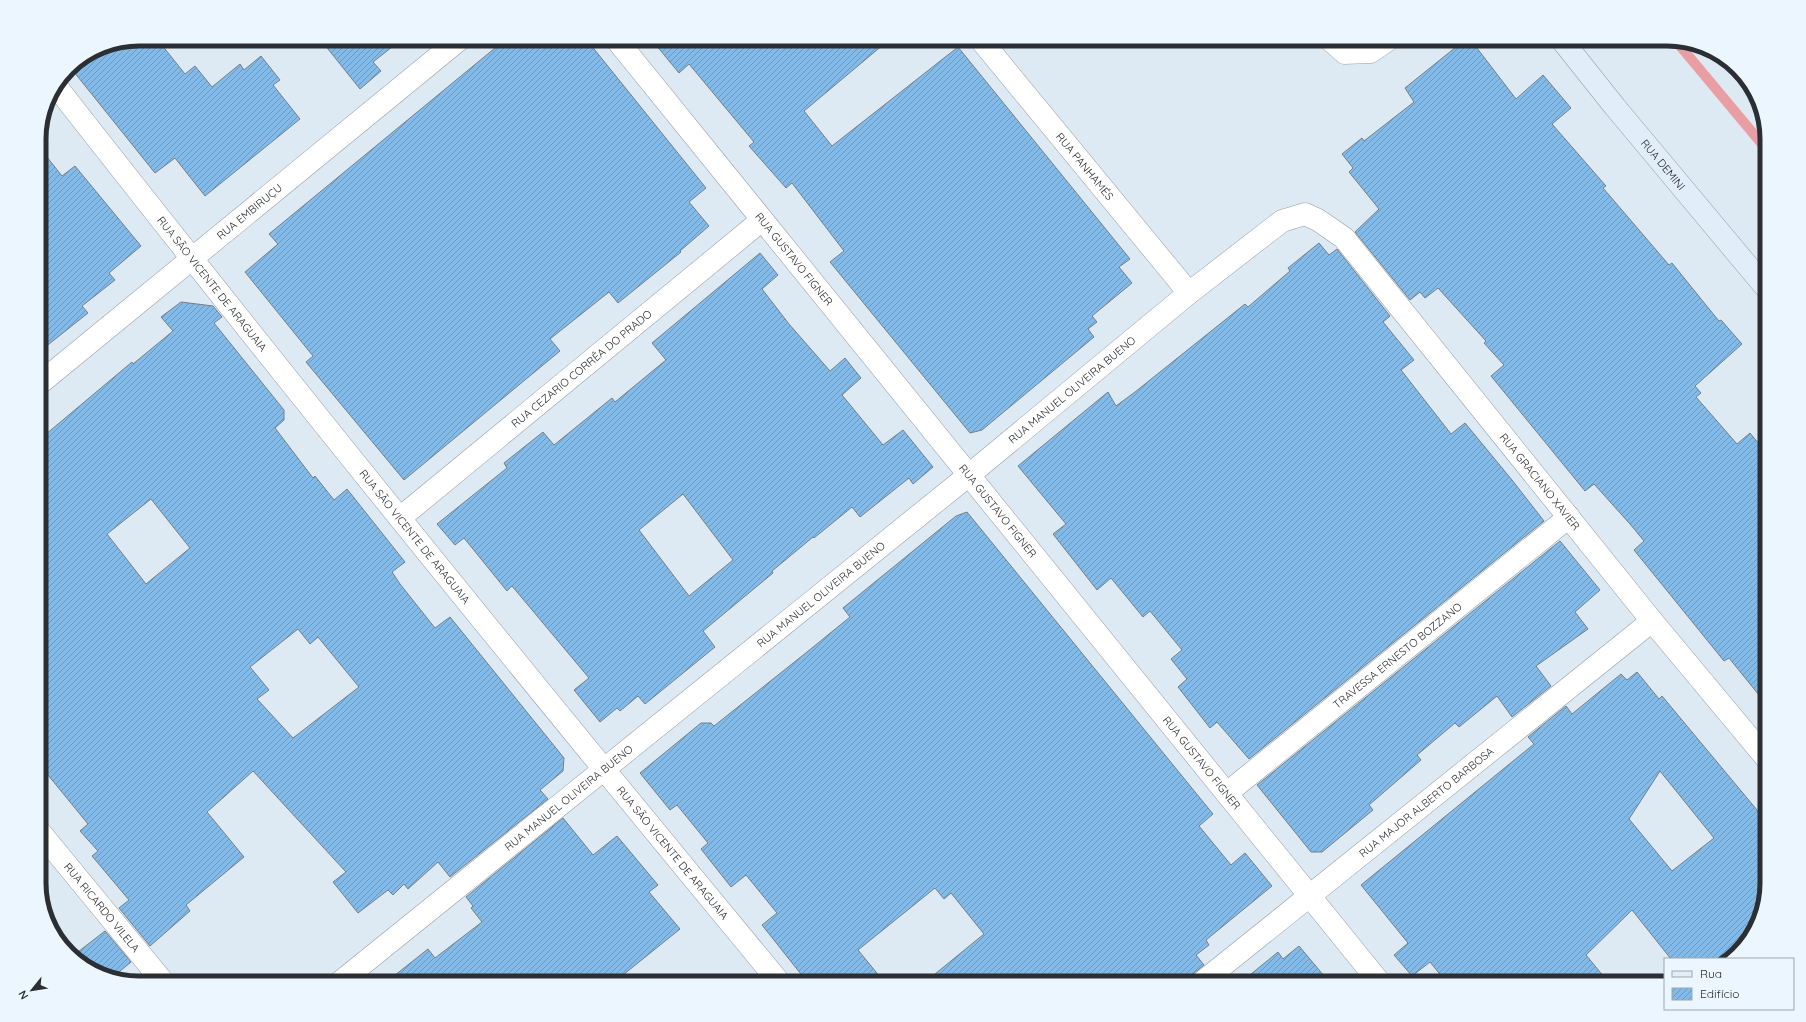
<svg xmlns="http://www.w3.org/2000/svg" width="1806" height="1022" viewBox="0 0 1806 1022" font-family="Quicksand,sans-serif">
<defs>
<pattern id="building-hatch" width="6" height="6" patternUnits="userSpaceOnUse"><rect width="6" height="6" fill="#82bbe9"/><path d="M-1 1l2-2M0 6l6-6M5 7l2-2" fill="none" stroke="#6b98bd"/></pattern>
</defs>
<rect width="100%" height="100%" fill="#dde9f3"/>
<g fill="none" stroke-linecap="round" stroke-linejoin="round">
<path stroke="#e89ea3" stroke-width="10" d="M 1676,41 L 1767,150"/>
</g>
<g fill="url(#building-hatch)" stroke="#758088" fill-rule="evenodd">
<path d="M 139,39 L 157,39 L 185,74 L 195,66 L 212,87 L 240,64 L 244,70 L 261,56 L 280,80 L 273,85 L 300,119 L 205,196 L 175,158 L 155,173 L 70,67 L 101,47 Z"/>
<path d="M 320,39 L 402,39 L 373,62 L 381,71 L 360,89 Z"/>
<path d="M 506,39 L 586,39 L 706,188 L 689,202 L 709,226 L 680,251 L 681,252 L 618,303 L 609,292 L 550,339 L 560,351 L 404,480 L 306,362 L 313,356 L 245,272 L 278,244 L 269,234 Z"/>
<path d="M 651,39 L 890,39 L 804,111 L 832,146 L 958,47 L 1130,259 L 1119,267 L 1132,283 L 1092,316 L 1097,322 L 1088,329 L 1094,337 L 982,430 L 970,433 L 830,262 L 844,251 L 792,183 L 786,188 L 749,146 L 754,142 L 689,64 L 679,73 Z"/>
<path d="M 1466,39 L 1470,39 L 1516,99 L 1543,75 L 1571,108 L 1552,124 L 1606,186 L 1603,188 L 1669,265 L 1672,263 L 1714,315 L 1719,321 L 1721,320 L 1742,344 L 1695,386 L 1701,393 L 1696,397 L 1737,444 L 1750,433 L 1767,454 L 1767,705 L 1729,658 L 1724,661 L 1634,550 L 1644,541 L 1630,524 L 1594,484 L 1585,491 L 1491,376 L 1504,365 L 1484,343 L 1486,341 L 1438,288 L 1425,298 L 1420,292 L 1410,300 L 1355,232 L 1379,209 L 1349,172 L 1353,168 L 1342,154 L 1362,138 L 1364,141 L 1414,102 L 1405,88 Z"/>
<path d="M 39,147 L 62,176 L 75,166 L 141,246 L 109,273 L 115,280 L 82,306 L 88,313 L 39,352 Z"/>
<path d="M 1319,243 L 1329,255 L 1337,249 L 1390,316 L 1383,322 L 1414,360 L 1401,370 L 1451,434 L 1465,423 L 1512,480 L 1544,521 L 1249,759 L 1217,722 L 1210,728 L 1178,687 L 1187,679 L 1171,659 L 1182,650 L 1150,611 L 1143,617 L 1111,578 L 1097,590 L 1053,534 L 1066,524 L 1018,466 L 1108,392 L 1116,406 L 1135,392 L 1245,304 L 1248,307 L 1290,271 L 1288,268 Z"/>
<path d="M 760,253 L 778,275 L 762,289 L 789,324 L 830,371 L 845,358 L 861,378 L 842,395 L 883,445 L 903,430 L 933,467 L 913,484 L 909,478 L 860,517 L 852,507 L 814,538 L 813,537 L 772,571 L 773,573 L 703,631 L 715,647 L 645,704 L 638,696 L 620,711 L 617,708 L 600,722 L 574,690 L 589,678 L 512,586 L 507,591 L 464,538 L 455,545 L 437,524 L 507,468 L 504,463 L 543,432 L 554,445 L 612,398 L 615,402 L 666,360 L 652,343 ZM 683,494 L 733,560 L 689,596 L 639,530 Z"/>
<path d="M 181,302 L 213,306 L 222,317 L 214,323 L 284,410 L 284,420 L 275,428 L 313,478 L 315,476 L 334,500 L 347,489 L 405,562 L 392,572 L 400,584 L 435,628 L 450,617 L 564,758 L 563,771 L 540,790 L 548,799 L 450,877 L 438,862 L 408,889 L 404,884 L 393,895 L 388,890 L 358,913 L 333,882 L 346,872 L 253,771 L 207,812 L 244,857 L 186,905 L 190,911 L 150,946 L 119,908 L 129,900 L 92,856 L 98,851 L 80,831 L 88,824 L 39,764 L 39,440 L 132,362 L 133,364 L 173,331 L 161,317 ZM 151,499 L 190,548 L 146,584 L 107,534 ZM 298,629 L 310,644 L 318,637 L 359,687 L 293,738 L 257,699 L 269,690 L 250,667 Z"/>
<path d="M 967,512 L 1213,814 L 1199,826 L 1231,865 L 1245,853 L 1272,886 L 1206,940 L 1209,945 L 1196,955 L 1204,965 L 1193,974 L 1189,983 L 924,983 L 984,934 L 951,893 L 944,899 L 935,888 L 858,950 L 885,983 L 808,983 L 762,925 L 777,913 L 746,875 L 731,887 L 701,849 L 708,843 L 677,805 L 670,810 L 640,773 L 701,723 L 711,723 L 714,726 L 807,652 L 850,617 L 843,608 L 956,516 Z"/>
<path d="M 1560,541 L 1600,590 L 1575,612 L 1588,629 L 1536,666 L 1551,686 L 1512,717 L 1497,696 L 1459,727 L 1455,723 L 1417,755 L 1421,760 L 1369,805 L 1373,810 L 1322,852 L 1311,852 L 1257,785 Z"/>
<path d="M 1637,672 L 1659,699 L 1662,696 L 1767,822 L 1767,883 L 1754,933 L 1728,959 L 1671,959 L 1632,910 L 1586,955 L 1609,983 L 1447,983 L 1430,962 L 1412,976 L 1394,955 L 1408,943 L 1361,885 L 1534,744 L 1528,737 L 1566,706 L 1572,714 L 1621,674 L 1627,680 ZM 1660,771 L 1714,838 L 1672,871 L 1629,819 Z"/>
<path d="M 563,818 L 593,855 L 617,836 L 658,885 L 649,892 L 680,929 L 613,983 L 385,983 L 428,949 L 435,958 L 482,922 L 471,908 L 473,906 L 466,897 Z"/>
<path d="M 105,931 L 131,962 L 114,976 L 99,972 L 97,969 L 89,969 L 74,955 Z"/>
<path d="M 1299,946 L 1330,983 L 1240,983 L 1278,952 L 1283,959 Z"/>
</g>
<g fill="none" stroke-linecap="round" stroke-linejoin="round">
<defs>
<path id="lane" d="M 1326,39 L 1344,55 L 1371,54 L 1393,39"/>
<g id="street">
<path id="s1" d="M 616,39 L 1380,983"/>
<path id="s2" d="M 980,39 L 1189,293"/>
<path id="s3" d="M 56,86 C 293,389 535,687 780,983"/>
<path id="s4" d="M 39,384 L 460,39"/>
<path id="s5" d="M 400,518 L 762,220"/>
<path id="s6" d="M 1227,793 L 1569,517"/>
<path id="s7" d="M 39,831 L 164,983"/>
<path id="s8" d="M 339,983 L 969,475 L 1189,293 L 1282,221 L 1305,214 L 1318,220 L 1344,238 L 1652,621 L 1767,759"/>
<path id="s9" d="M 1201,983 L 1652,621"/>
</g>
<g id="secondary">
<path id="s10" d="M 1561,39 L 1615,107 L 1767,289"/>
</g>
</defs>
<use href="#lane" stroke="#949fa8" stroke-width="19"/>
<use href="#street" stroke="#949fa8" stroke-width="23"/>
<use href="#secondary" stroke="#949fa8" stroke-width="23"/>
<use href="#lane" stroke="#fff" stroke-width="18"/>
<use href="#street" stroke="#fff" stroke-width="22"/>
<use href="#secondary" stroke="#e1eef9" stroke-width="22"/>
</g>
<g text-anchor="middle" stroke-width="3.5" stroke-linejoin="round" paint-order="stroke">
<g font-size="11" fill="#2b2f33" stroke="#ecf6fe">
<text dy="4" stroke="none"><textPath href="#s10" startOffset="162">RUA DEMINI</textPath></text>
<text dy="4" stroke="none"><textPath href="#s2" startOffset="165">RUA PANHAMÉS</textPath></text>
<text dy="4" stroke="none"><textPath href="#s4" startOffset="272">RUA EMBIRUÇU</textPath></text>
<text dy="4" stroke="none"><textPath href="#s1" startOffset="283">RUA GUSTAVO FIGNER</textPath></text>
<text dy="4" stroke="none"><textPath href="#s3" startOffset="252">RUA SÃO VICENTE DE ARAGUAIA</textPath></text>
<text dy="4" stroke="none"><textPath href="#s5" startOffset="235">RUA CEZARIO CORRÊA DO PRADO</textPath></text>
<text dy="4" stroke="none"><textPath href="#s8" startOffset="943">RUA MANUEL OLIVEIRA BUENO</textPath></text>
<text dy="4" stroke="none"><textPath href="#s8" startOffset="1595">RUA GRACIANO XAVIER</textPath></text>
<text dy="4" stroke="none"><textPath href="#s1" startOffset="607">RUA GUSTAVO FIGNER</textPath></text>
<text dy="4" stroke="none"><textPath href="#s3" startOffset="576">RUA SÃO VICENTE DE ARAGUAIA</textPath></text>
<text dy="4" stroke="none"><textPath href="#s8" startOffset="619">RUA MANUEL OLIVEIRA BUENO</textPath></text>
<text dy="4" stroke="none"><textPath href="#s6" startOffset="219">TRAVESSA ERNESTO BOZZANO</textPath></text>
<text dy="4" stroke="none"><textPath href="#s1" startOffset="931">RUA GUSTAVO FIGNER</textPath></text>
<text dy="4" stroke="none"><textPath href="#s8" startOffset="295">RUA MANUEL OLIVEIRA BUENO</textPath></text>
<text dy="4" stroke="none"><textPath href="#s9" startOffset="289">RUA MAJOR ALBERTO BARBOSA</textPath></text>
<text dy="4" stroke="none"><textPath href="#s3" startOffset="984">RUA SÃO VICENTE DE ARAGUAIA</textPath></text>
<text dy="4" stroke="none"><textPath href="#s7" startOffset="99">RUA RICARDO VILELA</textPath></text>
</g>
</g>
<path d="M0 0H1806V1022H0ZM139 46H1667A93 93 0 0 1 1760 139V883A93 93 0 0 1 1667 976H139A93 93 0 0 1 46 883V139A93 93 0 0 1 139 46Z" fill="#ecf6fe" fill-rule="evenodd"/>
<path fill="none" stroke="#2b2f33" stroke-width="5" d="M139 46H1667A93 93 0 0 1 1760 139V883A93 93 0 0 1 1667 976H139A93 93 0 0 1 46 883V139A93 93 0 0 1 139 46Z"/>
<rect x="1664" y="958" width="130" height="52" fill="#ecf6fe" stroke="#9fa6ad"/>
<rect x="1672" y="971" width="20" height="6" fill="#e1eef9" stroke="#9fa6ad"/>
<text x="1700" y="978" font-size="12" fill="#2b2f33">Rua</text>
<rect x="1672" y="988" width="20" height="12" fill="url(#building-hatch)" stroke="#9fa6ad"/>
<text x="1700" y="998" font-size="12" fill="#2b2f33">Edifício</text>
<g transform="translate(32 990) rotate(240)" stroke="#ecf6fe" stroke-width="3" paint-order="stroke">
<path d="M0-3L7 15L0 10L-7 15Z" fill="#2b2f33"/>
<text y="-6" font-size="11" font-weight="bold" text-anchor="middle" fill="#2b2f33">N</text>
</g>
</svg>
